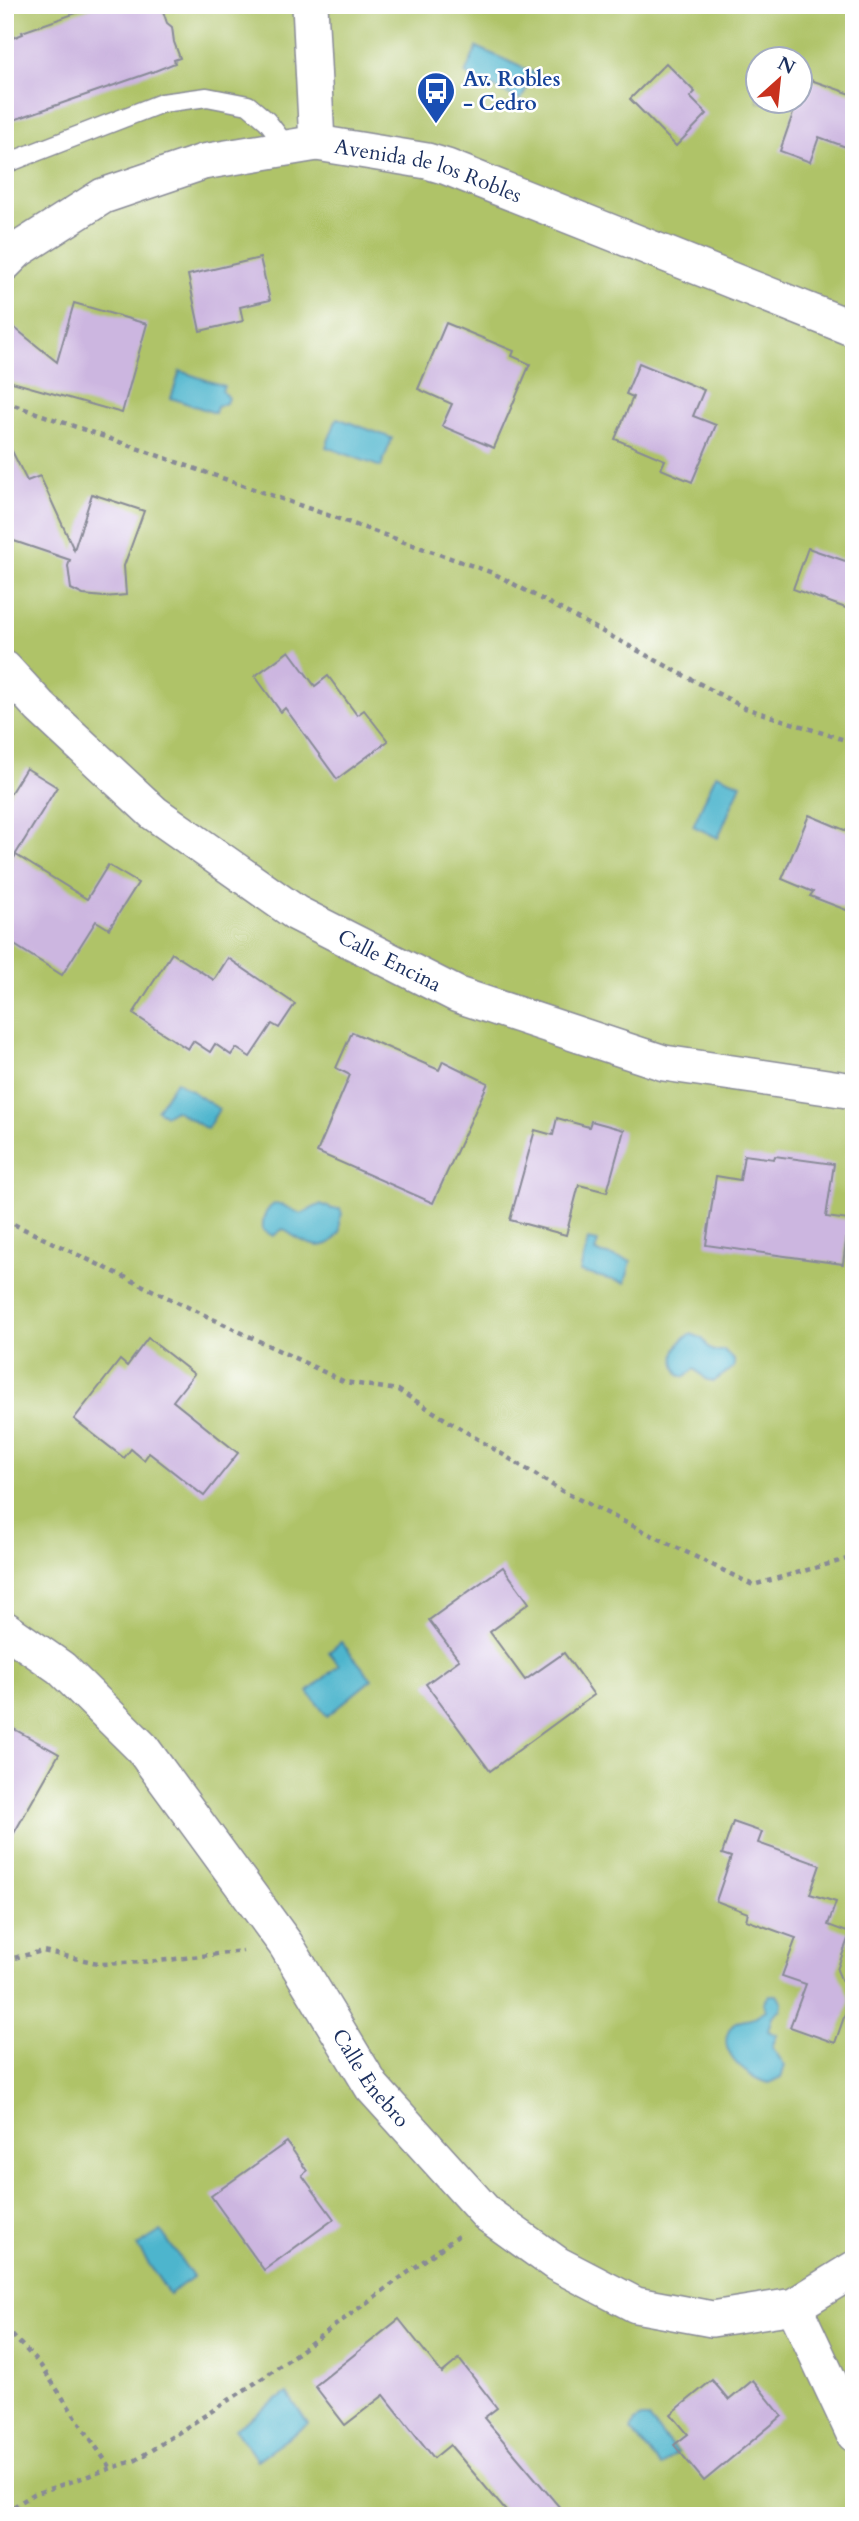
<svg xmlns="http://www.w3.org/2000/svg" width="859" height="2521" viewBox="0 0 859 2521" font-family="Cardo,serif">
<rect width="100%" height="100%" fill="#fff"/>
<filter id="ink" filterUnits="userSpaceOnUse"><feTurbulence type="fractalNoise" baseFrequency=".0143" numOctaves="2"/><feDisplacementMap in="SourceGraphic" scale="14" xChannelSelector="R" yChannelSelector="G"/><feConvolveMatrix kernelMatrix="1 2 1 2 8 2 1 2 1" color-interpolation-filters="sRGB"/></filter>
<filter id="wash" filterUnits="userSpaceOnUse"><feTurbulence type="fractalNoise" baseFrequency=".00686" numOctaves="4" result="noise"/><feDisplacementMap in="SourceGraphic" scale="28" xChannelSelector="R" yChannelSelector="G"/><feGaussianBlur stdDeviation="1.57" result="paint"/><feColorMatrix in="noise" values="0 0 0 0 0 0 0 0 0 0 0 0 0 0 0 0 0 1.4 0 .05"/><feComposite in="paint" operator="in"/></filter>
<g filter="url(#wash)">
<rect width="100%" height="100%" fill="#f6e4ce"/>
<path fill="#afc368" stroke="#657963" stroke-width="2" fill-rule="evenodd" d="M 5,5 L 854,5 L 854,2516 L 5,2516 ZM 758,60 L 800,60 L 800,102 L 758,102 Z"/>
<g fill="#4eb5cd" stroke="#347296" stroke-width="2">
<path d="M 477,47 L 534,73 L 521,100 L 465,74 Z"/>
<path d="M 180,371 L 224,386 L 222,391 L 228,398 L 226,403 L 217,407 L 215,413 L 171,398 Z"/>
<path d="M 337,418 L 392,438 L 381,467 L 326,447 Z"/>
<path d="M 716,774 L 741,784 L 718,838 L 693,826 Z"/>
<path d="M 176,1081 L 219,1109 L 207,1129 L 175,1110 L 166,1115 L 157,1110 Z"/>
<path d="M 274,1204 L 280,1204 L 301,1214 L 321,1204 L 332,1209 L 340,1209 L 342,1214 L 340,1219 L 340,1232 C 325,1258 300,1241 283,1229 L 273,1236 L 263,1230 C 262,1219 265,1210 274,1204 Z"/>
<path d="M 588,1240 L 598,1242 L 595,1252 L 631,1261 L 625,1283 L 580,1272 Z"/>
<path d="M 691,1334 L 702,1338 C 710,1348 710,1354 724,1350 L 734,1360 L 734,1367 L 713,1382 L 706,1379 L 695,1369 L 684,1377 L 679,1375 C 670,1358 674,1343 691,1334 Z"/>
<path d="M 341,1642 L 372,1679 L 327,1716 L 308,1692 L 339,1665 L 329,1652 Z"/>
<path d="M 770,1995 L 777,1995 L 782,2003 L 781,2009 L 772,2016 L 768,2031 L 777,2035 L 772,2047 L 785,2066 L 781,2077 L 769,2083 C 744,2077 709,2046 736,2022 L 751,2019 L 766,2010 L 764,2002 Z"/>
<path d="M 161,2231 L 193,2277 L 169,2294 L 137,2246 Z"/>
<path d="M 287,2393 L 308,2424 L 257,2460 L 235,2429 Z"/>
<path d="M 641,2418 L 648,2418 L 677,2453 L 661,2467 L 631,2430 L 635,2422 Z"/>
</g>
<g id="blocks">
<g fill="#ccb6e0">
<path d="M 99,5 L 161,5 L 167,23 L 172,27 L 174,42 L 180,58 L 174,60 L 175,63 L 155,71 L 5,123 L 5,41 L 23,34 L 22,32 Z"/>
<path d="M 666,63 L 695,92 L 690,97 L 707,114 L 676,146 L 630,99 Z"/>
<path d="M 805,78 L 854,95 L 854,150 L 819,137 L 810,162 L 780,151 L 797,102 L 800,102 Z"/>
<path d="M 260,258 L 270,300 L 240,307 L 243,321 L 200,331 L 188,275 Z"/>
<path d="M 74,303 L 147,324 L 122,413 L 5,380 L 5,320 L 57,362 Z"/>
<path d="M 446,323 L 514,351 L 512,356 L 530,364 L 494,448 L 442,426 L 452,404 L 418,389 Z"/>
<path d="M 639,363 L 704,390 L 693,416 L 716,425 L 692,482 L 661,469 L 665,460 L 615,439 L 633,397 L 626,394 Z"/>
<path d="M 5,437 L 27,481 L 40,476 L 74,550 L 92,494 L 144,511 L 124,566 L 126,595 L 104,597 L 83,595 L 71,589 L 68,566 L 70,560 L 5,538 Z"/>
<path d="M 808,548 L 854,564 L 854,611 L 793,589 Z"/>
<path d="M 289,651 L 315,686 L 328,676 L 357,715 L 364,710 L 388,741 L 337,779 L 285,708 L 281,712 L 255,676 Z"/>
<path d="M 26,768 L 57,787 L 6,870 L 16,855 L 87,899 L 108,865 L 138,883 L 109,929 L 96,921 L 62,975 L 5,939 L 5,802 Z"/>
<path d="M 809,815 L 854,834 L 854,913 L 810,896 L 813,892 L 782,879 Z"/>
<path d="M 172,953 L 214,980 L 228,958 L 295,1004 L 279,1028 L 272,1024 L 250,1057 L 236,1048 L 231,1055 L 215,1044 L 210,1052 L 193,1041 L 188,1049 L 133,1014 Z"/>
<path d="M 352,1032 L 439,1070 L 443,1061 L 488,1083 L 433,1203 L 317,1152 L 350,1075 L 336,1068 Z"/>
<path d="M 557,1118 L 589,1127 L 591,1121 L 624,1130 L 607,1192 L 579,1185 L 566,1235 L 510,1220 L 535,1130 L 553,1135 Z"/>
<path d="M 744,1155 L 774,1159 L 775,1156 L 834,1164 L 826,1217 L 849,1220 L 843,1264 L 706,1245 L 716,1176 L 740,1180 Z"/>
<path d="M 148,1338 L 194,1374 L 173,1401 L 238,1453 L 204,1496 L 149,1453 L 144,1460 L 131,1449 L 124,1458 L 74,1419 L 120,1360 L 127,1366 Z"/>
<path d="M 503,1567 L 529,1603 L 490,1632 L 525,1680 L 564,1653 L 594,1695 L 490,1771 L 426,1684 L 459,1660 L 429,1620 Z"/>
<path d="M 5,1724 L 59,1754 L 5,1849 Z"/>
<path d="M 733,1822 L 762,1832 L 758,1843 L 820,1865 L 810,1894 L 836,1902 L 828,1925 L 850,1933 L 837,1970 L 850,2000 L 835,2043 L 790,2027 L 806,1984 L 782,1976 L 796,1938 L 746,1920 L 748,1913 L 716,1901 L 731,1857 L 722,1854 Z"/>
<path d="M 287,2142 L 307,2171 L 302,2175 L 334,2219 L 264,2270 L 211,2196 Z"/>
<path d="M 399,2319 L 442,2373 L 459,2359 L 497,2408 L 484,2418 L 567,2516 L 510,2516 L 450,2445 L 434,2458 L 384,2395 L 345,2425 L 315,2386 Z"/>
<path d="M 712,2380 L 729,2400 L 753,2380 L 782,2416 L 704,2481 L 674,2445 L 688,2434 L 671,2414 Z"/>
</g>
</g>
</g>
<g filter="url(#ink)">
<use href="#blocks" fill-opacity="0" stroke="#888a96" stroke-width="2"/>
<g fill="none" stroke-linecap="round" stroke-linejoin="round">
<defs>
<path id="lane" d="M 5,164 L 162,103 L 207,97 L 248,105 L 267,121 L 287,147"/>
<g id="street">
<path d="M 310,5 L 317,143"/>
<path id="s1" d="M 5,263 L 18,250 L 103,196 L 203,162 L 317,143 L 427,161 L 447,167 L 854,329"/>
<path id="s2" d="M 5,669 L 40,707 L 154,813 L 296,913 L 458,995 L 664,1063 L 854,1091"/>
<path id="s3" d="M 5,1629 L 61,1668 L 142,1748 L 286,1945 L 372,2087 L 487,2214 L 557,2264 L 636,2305 L 712,2319 L 794,2306 L 854,2269"/>
<path d="M 794,2306 L 854,2434"/>
</g>
</defs>
<use href="#lane" stroke="#888a96" stroke-width="21"/>
<use href="#street" stroke="#888a96" stroke-width="38"/>
<g stroke="#888a96" stroke-width="4.5" stroke-dasharray="5 5" stroke-linecap="butt">
<path d="M 5,402 L 493,573 L 745,708 L 854,743"/>
<path d="M 5,1220 L 345,1382 L 398,1390 L 562,1491 L 753,1585 L 854,1557"/>
<path d="M 5,1960 L 43,1951 L 102,1964 L 159,1961 L 243,1951"/>
<path d="M 5,2328 L 39,2363 L 111,2469"/>
<path d="M 5,2512 L 34,2494 L 136,2460 L 263,2378 L 458,2236"/>
</g>
<use href="#lane" stroke="#fff" stroke-width="18"/>
<use href="#street" stroke="#fff" stroke-width="35"/>
</g>
</g>
<defs>
<symbol id="bus-pin" viewBox="-11 -11 22 30"><path d="M0 17L-7.5 6A9.5 9.5 0 1 1 7.5 6Z" fill="#1a4fb4" stroke="#fff"/><path d="M-5-6H5V4H4V6H2V4H-2V6H-4V4H-5ZM-3.5-4V0h7V-4ZM-3.5 1.2v1.5H-2V1.2ZM2 1.2v1.5H3.5V1.2Z" fill="#fff"/></symbol>
</defs>
<g fill-rule="evenodd">
<use href="#bus-pin" x="414" y="69" width="44" height="60"/>
</g>
<g text-anchor="middle" stroke-width="5" stroke-linejoin="round" paint-order="stroke">
<g font-size="21" font-weight="bold" fill="#164399" stroke="#fff" text-anchor="start">
<text x="463" y="86">Av. Robles<tspan x="463" dy="24">- Cedro</tspan></text>
</g>
<g font-size="21" fill="#1b2f5e" stroke="#fff">
<text dy="7" stroke="none"><textPath href="#s1" startOffset="455">Avenida de los Robles</textPath></text>
<text dy="7" stroke="none"><textPath href="#s2" startOffset="486">Calle Encina</textPath></text>
<text dy="7" stroke="none"><textPath href="#s3" startOffset="584">Calle Enebro</textPath></text>
</g>
</g>
<rect width="859" height="2521" fill="none" stroke="#fff" stroke-width="28"/>
<g transform="translate(779 80) rotate(27)"><circle r="33" fill="#ffffff" stroke="#a4acbf" stroke-width="2"/>
<path d="M0-5L12 26L0 18L-12 26Z" fill="#c8321e"/>
<text y="-10" font-size="19" font-weight="bold" text-anchor="middle" fill="#1b2f5e">N</text>
</g>
</svg>
